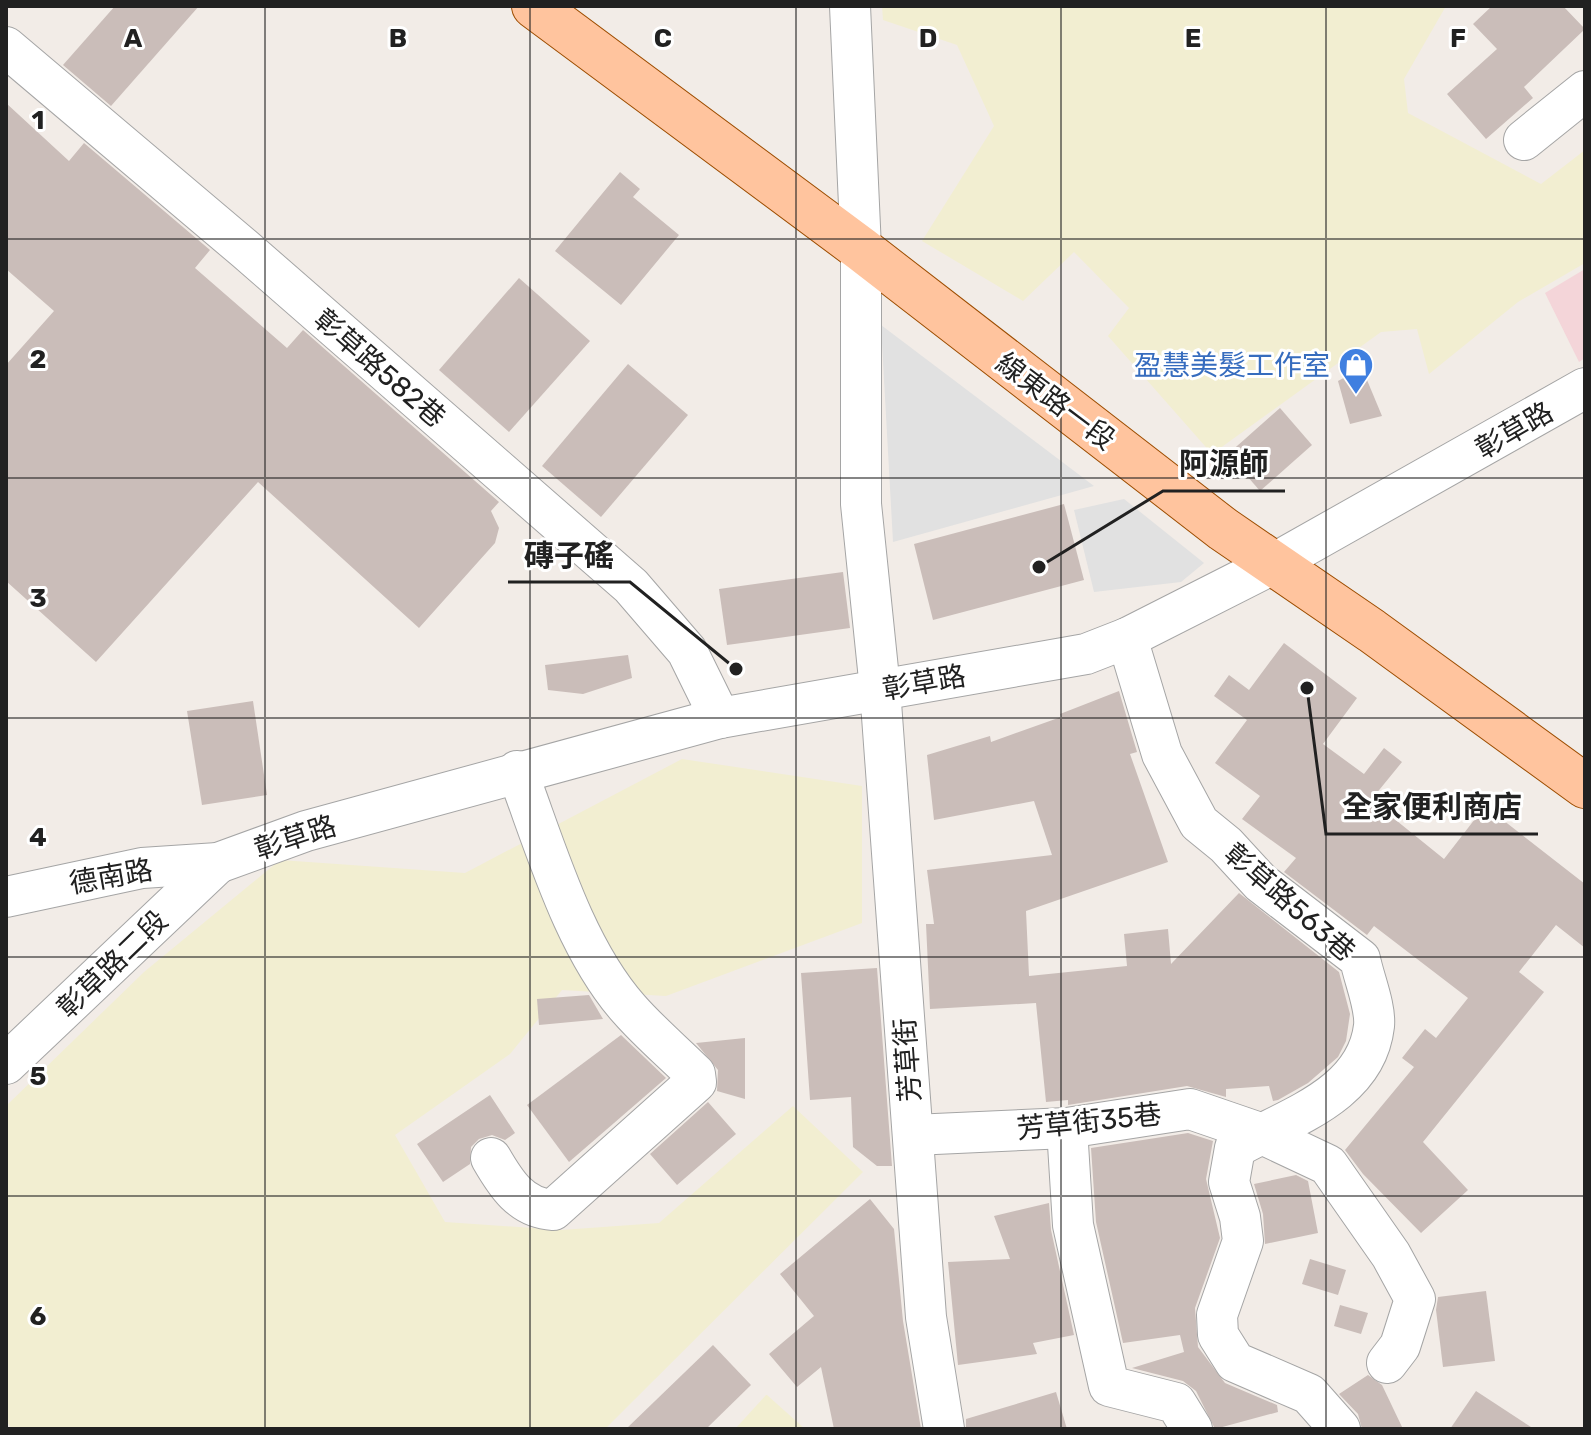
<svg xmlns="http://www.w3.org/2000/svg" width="1591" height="1435" viewBox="0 0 1591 1435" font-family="Rubik,'Noto Sans TC',sans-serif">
<rect width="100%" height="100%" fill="#f2ece7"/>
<path fill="#f4d5d9" d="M 1585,269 L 1585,358 L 1579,362 L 1545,293 Z"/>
<g fill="#f2eed1">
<path d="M 882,6 L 1446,6 L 1404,79 L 1408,113 L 1541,184 L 1585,150 L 1585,263 L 1518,302 L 1429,374 L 1417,329 L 1381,332 L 1212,454 L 1108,336 L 1129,308 L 1074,252 L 1023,301 L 922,241 L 994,126 L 957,45 L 883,20 Z"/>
<path d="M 682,759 L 862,786 L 862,923 L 666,996 L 562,990 L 510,1054 L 395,1135 L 445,1222 L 561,1230 L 659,1223 L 793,1106 L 863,1172 L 605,1429 L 12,1429 L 6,1421 L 6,1106 L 144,972 L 280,860 L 465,873 Z"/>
<path d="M 766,1395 L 767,1395 L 805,1429 L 735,1429 Z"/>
</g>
<g fill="#e1e1e1">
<path d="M 881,325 L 1094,486 L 893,542 Z"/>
<path d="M 1124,499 L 1204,563 L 1181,582 L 1094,592 L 1074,510 Z"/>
</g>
<g fill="#cabdb9">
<path d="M 115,6 L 199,6 L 111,106 L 63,65 Z"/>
<path d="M 1492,6 L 1563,6 L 1585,29 L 1524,87 L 1533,98 L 1486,139 L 1447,94 L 1497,49 L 1473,24 Z"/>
<path d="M 6,103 L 69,161 L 84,143 L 210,250 L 195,268 L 287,348 L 303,330 L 499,502 L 491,511 L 499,528 L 495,543 L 419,628 L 258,482 L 96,662 L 6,581 L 6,365 L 54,311 L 6,269 Z"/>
<path d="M 620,172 L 640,189 L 633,197 L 679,235 L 621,305 L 555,251 Z"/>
<path d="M 519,278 L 590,341 L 509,432 L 439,370 Z"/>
<path d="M 628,364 L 688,415 L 601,517 L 542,466 Z"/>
<path d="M 1362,368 L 1382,416 L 1350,424 L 1338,381 Z"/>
<path d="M 1280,408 L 1312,445 L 1260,491 L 1228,454 Z"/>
<path d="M 1064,504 L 1084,580 L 933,620 L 914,544 Z"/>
<path d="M 843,572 L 850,628 L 727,645 L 719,589 Z"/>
<path d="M 1284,643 L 1357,698 L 1323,744 L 1364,774 L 1384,748 L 1402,762 L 1371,800 L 1444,859 L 1485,806 L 1585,884 L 1585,948 L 1556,925 L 1519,972 L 1544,992 L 1423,1142 L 1468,1190 L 1421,1233 L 1363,1174 L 1345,1150 L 1414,1067 L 1402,1058 L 1425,1029 L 1436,1038 L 1468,998 L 1374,926 L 1367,935 L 1284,872 L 1296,858 L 1242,819 L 1260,796 L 1215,763 L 1247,720 L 1214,696 L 1229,675 L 1249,690 Z"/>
<path d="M 628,655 L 632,678 L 583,694 L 548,690 L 545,665 Z"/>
<path d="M 1119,691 L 1137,752 L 1130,754 L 1168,862 L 1026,911 L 1029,976 L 1127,966 L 1124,934 L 1168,929 L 1171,964 L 1239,893 L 1339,972 L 1350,1014 L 1346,1041 L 1338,1057 L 1308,1083 L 1278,1100 L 1273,1101 L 1269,1086 L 1226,1089 L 1226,1097 L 1187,1086 L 1068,1105 L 1068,1100 L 1046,1102 L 1036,1003 L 930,1009 L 926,924 L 934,924 L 927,870 L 1052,855 L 1034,801 L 934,820 L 927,755 L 990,736 L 991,742 L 1061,717 L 1060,714 Z"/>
<path d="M 253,701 L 267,795 L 202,805 L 187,711 Z"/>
<path d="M 877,968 L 892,1166 L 877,1166 L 853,1147 L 851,1097 L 810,1100 L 801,973 Z"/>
<path d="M 589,995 L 603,1019 L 539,1025 L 537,999 Z"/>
<path d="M 621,1035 L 666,1078 L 569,1162 L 527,1105 Z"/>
<path d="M 745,1038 L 745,1099 L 717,1091 L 718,1070 L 696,1043 Z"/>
<path d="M 490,1095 L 515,1133 L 505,1140 L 492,1135 L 479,1139 L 471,1147 L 470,1164 L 443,1182 L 417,1144 Z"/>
<path d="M 708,1102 L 736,1134 L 677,1185 L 650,1154 Z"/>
<path d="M 1188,1133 L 1213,1141 L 1206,1179 L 1220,1238 L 1195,1308 L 1198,1347 L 1225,1383 L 1277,1405 L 1278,1412 L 1215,1429 L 1196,1391 L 1183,1381 L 1132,1368 L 1184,1352 L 1180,1335 L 1123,1343 L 1096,1222 L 1091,1148 Z"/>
<path d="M 1296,1175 L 1308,1181 L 1318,1233 L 1265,1244 L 1263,1214 L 1254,1184 Z"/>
<path d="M 870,1199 L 894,1229 L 903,1321 L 921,1429 L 834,1429 L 821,1367 L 797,1387 L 769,1354 L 814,1316 L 780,1274 Z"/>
<path d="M 1049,1203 L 1051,1230 L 1074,1335 L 1033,1343 L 1037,1354 L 958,1365 L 948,1262 L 1010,1259 L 994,1216 Z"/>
<path d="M 1310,1259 L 1346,1270 L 1338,1295 L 1302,1284 Z"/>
<path d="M 1486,1291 L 1495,1361 L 1443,1367 L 1436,1310 L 1438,1297 Z"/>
<path d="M 1340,1305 L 1368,1313 L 1361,1334 L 1334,1326 Z"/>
<path d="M 713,1345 L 751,1385 L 706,1429 L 626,1429 Z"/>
<path d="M 1368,1375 L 1382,1385 L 1403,1429 L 1362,1429 L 1358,1414 L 1339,1394 Z"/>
<path d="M 1476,1391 L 1534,1429 L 1450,1429 Z"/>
<path d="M 1056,1392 L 1067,1429 L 966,1429 L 966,1419 Z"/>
</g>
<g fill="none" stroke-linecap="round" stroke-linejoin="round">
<defs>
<g id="minor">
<path d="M 850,6 L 861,249 L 861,504 L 880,689 L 926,1317 L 944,1429"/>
<path d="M 6,47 L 246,250 L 631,586 L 687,651 L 720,718"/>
<path d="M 1524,140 L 1585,91"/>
<path d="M 1127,638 L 1162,754 L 1199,823 L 1226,845 L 1261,883 L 1360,959 C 1364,979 1376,1007 1374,1026 C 1366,1096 1287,1118 1235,1148 L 1229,1182 L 1240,1217 L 1243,1241 L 1217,1315 L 1218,1335 L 1235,1362 L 1309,1394 L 1340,1429"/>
<path d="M 6,897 L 142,868 L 218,863 L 306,831 L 720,718 L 1086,654 L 1127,638 L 1273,564 L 1585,388"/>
<path d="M 6,1064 L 218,863"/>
<path d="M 1067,1128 L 1073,1225 L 1109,1386 L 1176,1403 L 1192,1429"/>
<path d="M 913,1135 L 1067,1128 L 1190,1109 L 1260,1133 L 1328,1165 L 1391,1255 L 1415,1299 L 1400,1346 L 1387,1363"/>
<path d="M 491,1158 C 506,1184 521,1208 553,1210 L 696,1082 L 695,1074 C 673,1052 649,1032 629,1009 C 574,947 546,848 517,771"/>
</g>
<path id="major" d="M 534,6 L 861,249 L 1223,529 L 1372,631 L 1585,786"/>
</defs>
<use href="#minor" stroke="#a5a5a5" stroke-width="42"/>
<use href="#major" stroke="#9d4d00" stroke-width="46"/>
<use href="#minor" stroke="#fff" stroke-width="40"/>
<use href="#major" stroke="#ffc49e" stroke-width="44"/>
</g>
<path fill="none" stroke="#212121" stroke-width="2" stroke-opacity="0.55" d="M 265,6 L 265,1429M 530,6 L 530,1429M 796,6 L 796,1429M 1061,6 L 1061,1429M 1326,6 L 1326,1429M 6,239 L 1585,239M 6,478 L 1585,478M 6,718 L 1585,718M 6,957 L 1585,957M 6,1196 L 1585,1196"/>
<defs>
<symbol id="shop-pin" viewBox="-11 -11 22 30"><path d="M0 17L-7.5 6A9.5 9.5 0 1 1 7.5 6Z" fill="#3f7fe0" stroke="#fff"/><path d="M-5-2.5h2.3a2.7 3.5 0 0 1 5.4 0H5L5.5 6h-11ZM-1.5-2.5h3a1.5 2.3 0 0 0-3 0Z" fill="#fff"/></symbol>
</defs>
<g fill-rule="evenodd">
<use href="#shop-pin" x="1336" y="345" width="40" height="54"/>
</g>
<g text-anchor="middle" stroke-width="6" stroke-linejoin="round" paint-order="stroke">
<g font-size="28" fill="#366cbe" stroke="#fff" text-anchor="end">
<text x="1330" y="375">盈慧美髮工作室</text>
</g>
<g font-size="28" fill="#212121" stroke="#fff">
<text transform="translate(380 368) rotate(41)" y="10">彰草路582巷</text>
<text transform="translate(1056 401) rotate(37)" y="10">線東路一段</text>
<text transform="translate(1514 430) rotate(-30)" y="10">彰草路</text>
<text transform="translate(924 682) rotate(-10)" y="10">彰草路</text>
<text transform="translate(295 837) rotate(-18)" y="10">彰草路</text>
<text transform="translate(111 876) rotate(-10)" y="10">德南路</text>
<text transform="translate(1290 902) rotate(41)" y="10">彰草路563巷</text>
<text transform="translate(112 964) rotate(-44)" y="10">彰草路二段</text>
<text transform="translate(907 1060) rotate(-94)" y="10">芳草街</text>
<text transform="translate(1089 1121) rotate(-6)" y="10">芳草街35巷</text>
</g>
</g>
<g font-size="26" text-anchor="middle" font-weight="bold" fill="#212121" stroke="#fff" stroke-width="6" stroke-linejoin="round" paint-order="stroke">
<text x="133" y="47">A</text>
<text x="398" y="47">B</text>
<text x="663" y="47">C</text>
<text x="928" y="47">D</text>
<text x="1193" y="47">E</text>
<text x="1458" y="47">F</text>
<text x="38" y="129">1</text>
<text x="38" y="368">2</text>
<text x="38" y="607">3</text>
<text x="38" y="846">4</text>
<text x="38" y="1085">5</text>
<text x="38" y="1325">6</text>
</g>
<path fill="none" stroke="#212121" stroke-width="3" d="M1039 567L1163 491H1285M736 669L630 582H508M1307 688L1326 834H1538"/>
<g fill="#212121" stroke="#fff" stroke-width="3">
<circle cx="1039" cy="567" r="8"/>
<circle cx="736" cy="669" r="8"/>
<circle cx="1307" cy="688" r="8"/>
</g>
<g font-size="30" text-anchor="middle" font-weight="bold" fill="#212121" stroke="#fff" stroke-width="6" stroke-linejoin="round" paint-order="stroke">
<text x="1224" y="474">阿源師</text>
<text x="569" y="566">磚子磘</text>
<text x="1432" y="817">全家便利商店</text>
</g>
<rect width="1591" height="1435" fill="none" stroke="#212121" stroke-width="16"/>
</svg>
